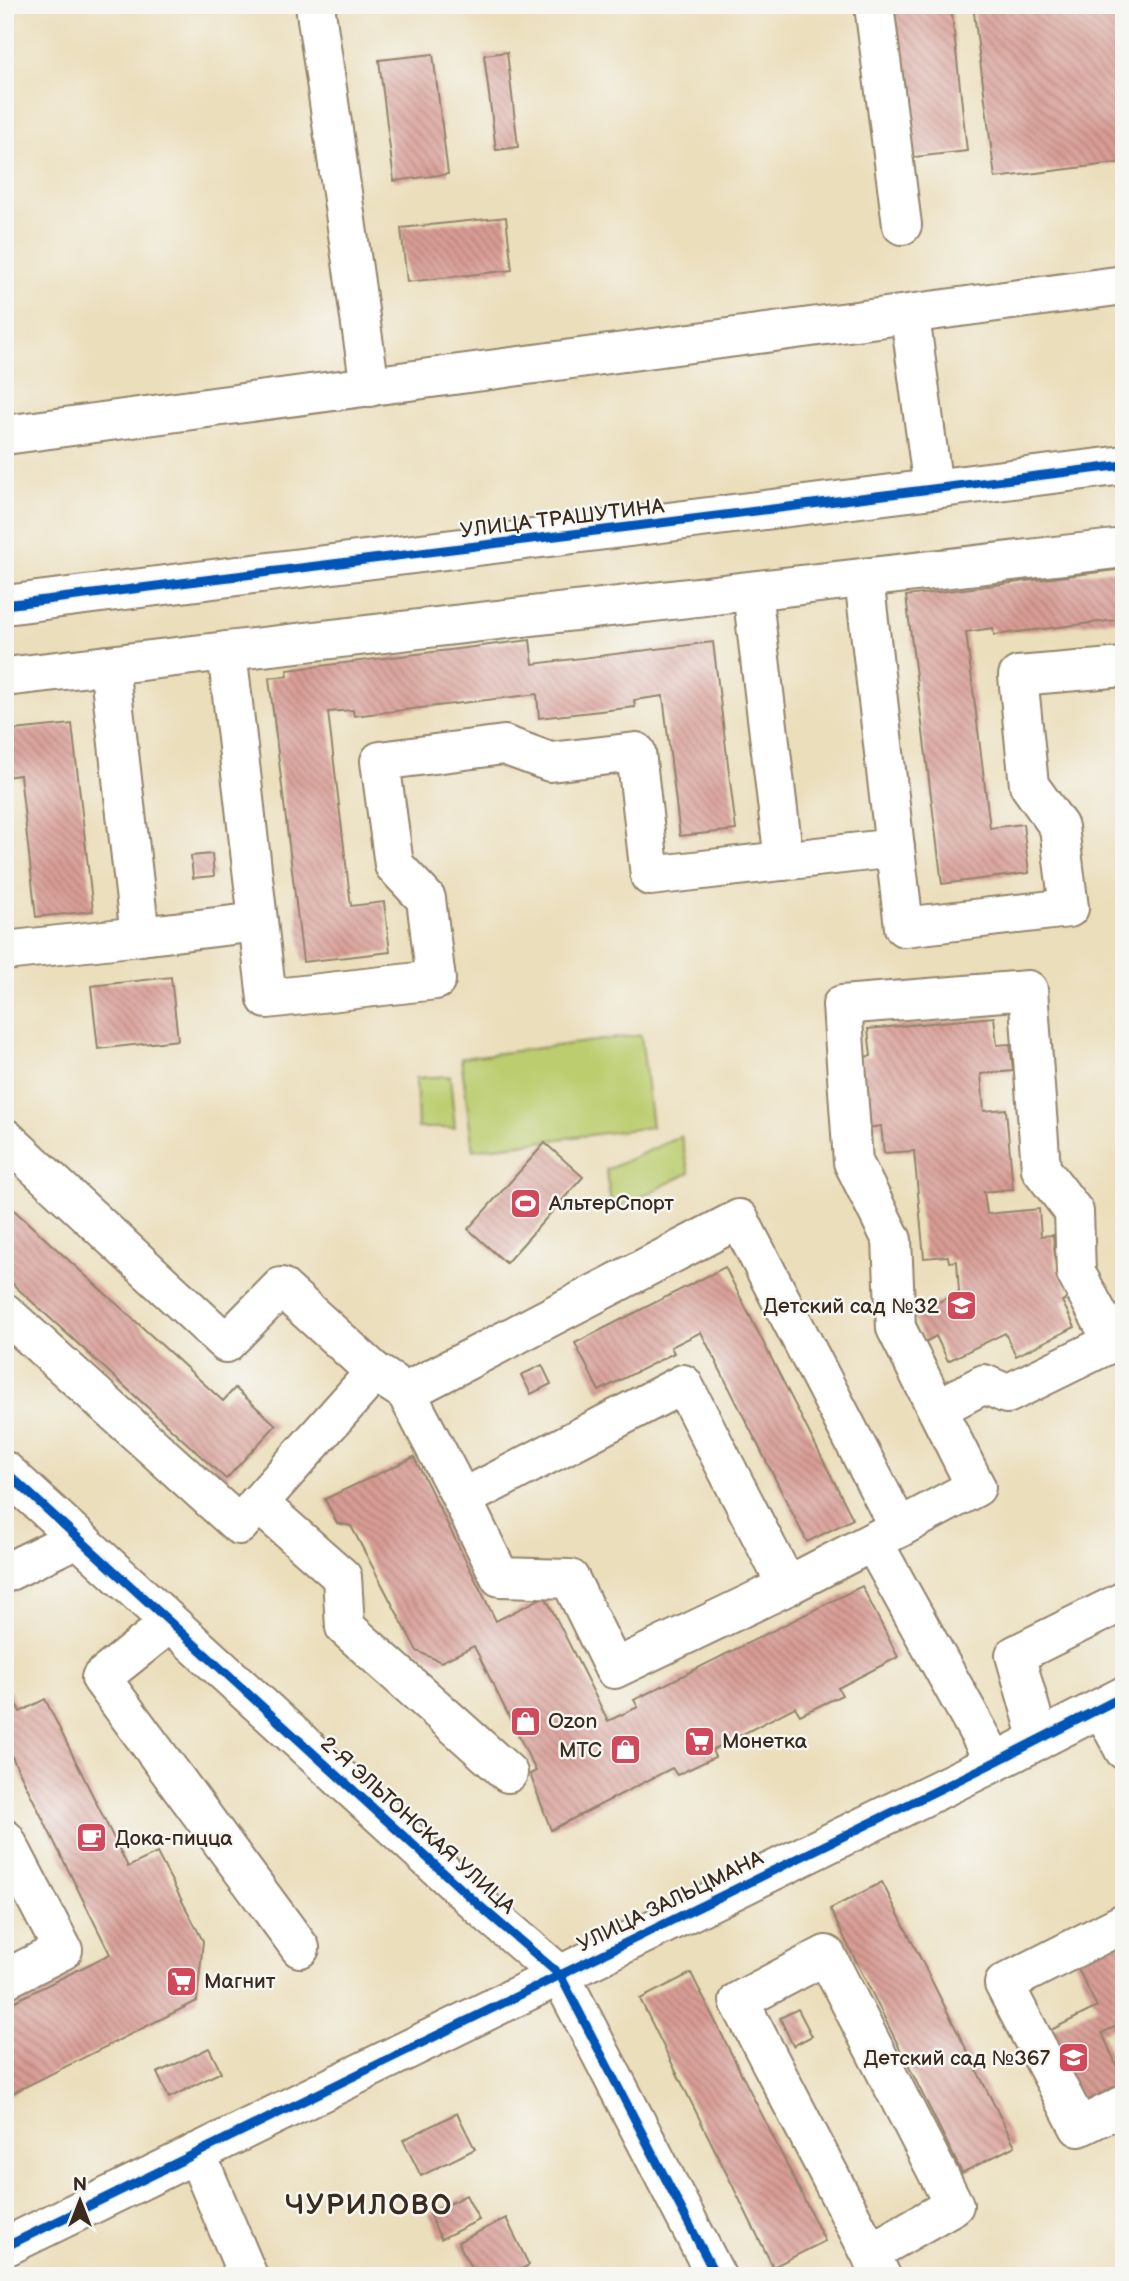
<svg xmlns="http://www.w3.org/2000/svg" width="1129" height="2281" viewBox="0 0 1129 2281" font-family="'Balsamiq Sans',sans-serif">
<defs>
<pattern id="building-back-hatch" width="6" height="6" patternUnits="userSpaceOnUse" patternTransform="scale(1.75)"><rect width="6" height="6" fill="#d89c94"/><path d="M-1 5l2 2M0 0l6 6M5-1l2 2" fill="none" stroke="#b07f78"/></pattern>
</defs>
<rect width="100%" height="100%" fill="#f6f6f2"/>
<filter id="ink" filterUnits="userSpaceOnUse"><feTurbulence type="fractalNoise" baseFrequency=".0143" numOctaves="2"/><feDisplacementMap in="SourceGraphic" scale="14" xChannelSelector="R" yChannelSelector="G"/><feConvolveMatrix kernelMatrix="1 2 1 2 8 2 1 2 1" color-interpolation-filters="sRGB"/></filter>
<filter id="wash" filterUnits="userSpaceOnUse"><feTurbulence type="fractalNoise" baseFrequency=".00686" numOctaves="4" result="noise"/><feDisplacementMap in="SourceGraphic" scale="28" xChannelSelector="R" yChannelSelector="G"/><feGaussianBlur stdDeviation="1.57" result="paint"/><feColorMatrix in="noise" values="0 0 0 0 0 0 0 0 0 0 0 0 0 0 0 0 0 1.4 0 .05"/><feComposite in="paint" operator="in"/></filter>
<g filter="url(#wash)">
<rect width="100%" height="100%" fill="#ebdebb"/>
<g fill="#bccd70" stroke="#7c7c47" stroke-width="2">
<path d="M 641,1035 L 652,1127 L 473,1150 L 461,1058 Z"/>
<path d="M 450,1076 L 455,1128 L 418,1128 L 416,1078 Z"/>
<path d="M 681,1136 L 689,1173 L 612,1211 L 606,1170 Z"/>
</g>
<g id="blocks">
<g fill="url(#building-back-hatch)">
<path d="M 889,5 L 951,5 L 967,151 L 906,158 Z"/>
<path d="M 973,5 L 1124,5 L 1124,162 L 995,178 Z"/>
<path d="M 507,52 L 518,147 L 496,150 L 484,55 Z"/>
<path d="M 433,54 L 448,174 L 394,181 L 379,60 Z"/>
<path d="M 506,217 L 512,270 L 407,282 L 401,228 Z"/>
<path d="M 1124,569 L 1124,619 L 994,635 L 993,628 L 966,632 L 990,828 L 1023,824 L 1029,873 L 942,884 L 906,596 Z"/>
<path d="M 530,640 L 533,664 L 713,642 L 736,830 L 680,836 L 663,696 L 634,700 L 635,707 L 539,718 L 537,694 L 354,716 L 353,710 L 328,712 L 351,906 L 384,902 L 390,952 L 303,962 L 269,678 L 288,676 L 287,670 Z"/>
<path d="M 72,724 L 93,911 L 36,917 L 20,775 L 5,777 L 5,731 Z"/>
<path d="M 212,854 L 214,876 L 193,878 L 191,856 Z"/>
<path d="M 171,977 L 178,1040 L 98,1049 L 91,986 Z"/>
<path d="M 994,1017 L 997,1045 L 1010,1044 L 1013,1071 L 981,1074 L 984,1111 L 1006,1109 L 1013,1189 L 984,1192 L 987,1214 L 1039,1209 L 1041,1236 L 1053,1235 L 1056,1266 L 1071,1297 L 1062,1301 L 1075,1327 L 1016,1356 L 1005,1333 L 948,1361 L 936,1336 L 925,1342 L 912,1315 L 959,1292 L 957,1261 L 949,1262 L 948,1256 L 924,1258 L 914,1151 L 884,1153 L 881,1126 L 867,1128 L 861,1057 L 871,1056 L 868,1029 Z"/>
<path d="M 545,1143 L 583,1177 L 506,1263 L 468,1229 Z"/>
<path d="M 5,1202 L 223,1401 L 235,1388 L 276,1425 L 226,1479 L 5,1277 Z"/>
<path d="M 725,1267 L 853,1519 L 807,1542 L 701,1332 L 671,1347 L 674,1353 L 599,1391 L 575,1343 Z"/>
<path d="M 542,1365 L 551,1384 L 531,1394 L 521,1375 Z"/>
<path d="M 414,1457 L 496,1621 L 545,1596 L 608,1721 L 638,1707 L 634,1700 L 862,1586 L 898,1657 L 838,1688 L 842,1695 L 800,1715 L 795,1707 L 712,1750 L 715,1757 L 677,1775 L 672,1768 L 551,1830 L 530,1774 L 536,1771 L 474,1646 L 441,1662 L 417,1651 L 351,1526 L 337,1523 L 325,1499 Z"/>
<path d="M 5,1681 L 20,1712 L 45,1699 L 128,1867 L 157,1853 L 203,1941 L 197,2001 L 5,2097 L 5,2006 L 110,1954 L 5,1743 Z"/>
<path d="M 882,1882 L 1015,2146 L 962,2173 L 830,1909 Z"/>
<path d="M 1124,1940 L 1124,2022 L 1102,2033 L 1124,2082 L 1077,2106 L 1041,2035 L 1097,2007 L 1073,1959 Z"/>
<path d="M 691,1973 L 825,2241 L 773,2267 L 640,1999 Z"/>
<path d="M 798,2009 L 812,2036 L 793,2046 L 780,2018 Z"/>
<path d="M 209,2048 L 221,2072 L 169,2098 L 157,2073 Z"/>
<path d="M 457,2113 L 475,2149 L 421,2176 L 403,2140 Z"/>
<path d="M 466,2195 L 479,2220 L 441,2239 L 429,2214 Z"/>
<path d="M 506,2218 L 529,2265 L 509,2276 L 475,2276 L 458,2242 Z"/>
</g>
</g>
</g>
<g filter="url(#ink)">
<use href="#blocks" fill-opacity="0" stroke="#93846c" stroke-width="2"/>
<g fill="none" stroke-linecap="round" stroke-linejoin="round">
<defs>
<g id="minor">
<path d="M 315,5 L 370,387"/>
<path d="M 874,5 L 902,225"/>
<path d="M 910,316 L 933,489"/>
<path d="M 5,435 L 1124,285"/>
<path d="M 864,578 L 904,927 L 1069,908 L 1059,827 L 1029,785 L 1018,676 L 1124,667"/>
<path d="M 752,591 L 784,861"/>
<path d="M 5,605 L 1124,465"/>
<path d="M 5,677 L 227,651"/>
<path d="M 895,848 L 650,876 L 636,752 L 550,762 L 504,745 L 380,761 L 394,865 L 426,899 L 436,980 L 267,999 L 227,651 L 1124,548"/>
<path d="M 140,936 L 258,922"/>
<path d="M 5,951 L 140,936 L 109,665"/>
<path d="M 5,1138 L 226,1343 L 281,1287 L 375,1372 L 239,1525 L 5,1313"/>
<path d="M 375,1372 L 406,1392 L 462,1499 L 683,1384 L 787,1586 L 899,1528 L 739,1219 L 406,1392"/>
<path d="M 5,1471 L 481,1907 L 560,1975 L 716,2276"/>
<path d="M 462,1499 L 500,1577 L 570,1579 L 614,1669 L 787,1586"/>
<path d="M 258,1503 L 342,1577 L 345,1627 L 508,1773"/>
<path d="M 899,1528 L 976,1487 L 896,1328 L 892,1240 L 853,1162 L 842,1005 L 1028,990 L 1041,1169 L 1074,1212 L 1076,1273 L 1113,1342 L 1007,1394 L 984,1384 L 937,1409"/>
<path d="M 873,1542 L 995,1762"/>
<path d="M 5,1573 L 77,1538"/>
<path d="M 170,1623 L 101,1678 L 300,1948"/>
<path d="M 1102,1708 L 1124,1750"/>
<path d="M 1039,1740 L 1015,1655 L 1124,1601"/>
<path d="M 5,1839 L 63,1950 L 5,1979"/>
<path d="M 1124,1923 L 1004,1984 L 1079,2127 L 1124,2105"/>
<path d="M 196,2153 L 248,2276"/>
<path d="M 5,2247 L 995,1762 L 1124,1696"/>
<path d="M 870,2253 L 954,2205 L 826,1955 L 739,2001 L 870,2253 L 881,2276"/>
</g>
</defs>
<use href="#minor" stroke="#93846c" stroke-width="42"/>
<use href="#minor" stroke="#fff" stroke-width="38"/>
<defs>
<g id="cycleway">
<path d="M 5,605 L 1124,465"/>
<path d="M 5,1471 L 481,1907 L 560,1975 L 716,2276"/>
<path d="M 5,2247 L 995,1762 L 1124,1696"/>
</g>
</defs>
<use href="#cycleway" stroke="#f6f6f2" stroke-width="13"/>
<use href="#cycleway" stroke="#0057b8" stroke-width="9"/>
</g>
</g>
<defs>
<symbol id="stadium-square" viewBox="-11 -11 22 22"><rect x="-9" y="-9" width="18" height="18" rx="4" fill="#d1495b" stroke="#f6f6f2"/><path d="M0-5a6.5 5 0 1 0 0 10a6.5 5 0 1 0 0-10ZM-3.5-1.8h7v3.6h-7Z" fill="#fff"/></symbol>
<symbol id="school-square" viewBox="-11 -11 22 22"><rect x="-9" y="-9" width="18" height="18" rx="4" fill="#d1495b" stroke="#f6f6f2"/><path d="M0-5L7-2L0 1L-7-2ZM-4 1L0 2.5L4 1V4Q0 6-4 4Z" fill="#fff"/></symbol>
<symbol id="shop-square" viewBox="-11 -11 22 22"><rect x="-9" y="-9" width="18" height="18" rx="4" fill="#d1495b" stroke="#f6f6f2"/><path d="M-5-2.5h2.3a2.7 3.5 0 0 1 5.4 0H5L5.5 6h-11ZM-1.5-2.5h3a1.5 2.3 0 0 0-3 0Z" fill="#fff"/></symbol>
<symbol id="supermarket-square" viewBox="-11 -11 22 22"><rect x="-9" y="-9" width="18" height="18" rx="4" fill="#d1495b" stroke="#f6f6f2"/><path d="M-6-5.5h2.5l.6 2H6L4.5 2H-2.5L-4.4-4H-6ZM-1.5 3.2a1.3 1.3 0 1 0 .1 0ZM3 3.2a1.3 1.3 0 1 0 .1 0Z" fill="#fff"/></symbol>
<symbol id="cafe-square" viewBox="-11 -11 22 22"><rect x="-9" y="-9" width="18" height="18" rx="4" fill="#d1495b" stroke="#f6f6f2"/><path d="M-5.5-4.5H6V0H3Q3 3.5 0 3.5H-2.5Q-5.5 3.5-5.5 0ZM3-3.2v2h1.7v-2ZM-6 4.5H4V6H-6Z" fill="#fff"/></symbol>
</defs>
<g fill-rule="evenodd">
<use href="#stadium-square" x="508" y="1186" width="35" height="35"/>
<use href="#school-square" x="944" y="1288" width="35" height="35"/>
<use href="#shop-square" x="508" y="1704" width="35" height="35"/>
<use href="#supermarket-square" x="682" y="1724" width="35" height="35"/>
<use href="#shop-square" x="608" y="1732" width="35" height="35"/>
<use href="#cafe-square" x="74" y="1820" width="35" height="35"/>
<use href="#supermarket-square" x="164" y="1964" width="35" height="35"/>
<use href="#school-square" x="1056" y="2040" width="35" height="35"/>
</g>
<g text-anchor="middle" stroke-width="5" stroke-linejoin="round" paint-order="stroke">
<g font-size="21" fill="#3b2a1e" stroke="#f6f6f2">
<text transform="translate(562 518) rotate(-7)" y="7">УЛИЦА ТРАШУТИНА</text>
<text transform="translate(418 1825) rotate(42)" y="7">2-Я ЭЛЬТОНСКАЯ УЛИЦА</text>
<text transform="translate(670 1901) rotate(-26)" y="7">УЛИЦА ЗАЛЬЦМАНА</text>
</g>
<g font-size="21" fill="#3b2a1e" stroke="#f6f6f2" text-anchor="start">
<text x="549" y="1210">АльтерСпорт</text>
<text x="939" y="1313" text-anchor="end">Детский сад №32</text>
<text x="548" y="1728">Ozon</text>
<text x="722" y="1748">Монетка</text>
<text x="602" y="1757" text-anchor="end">МТС</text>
<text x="115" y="1845">Дока-пицца</text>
<text x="204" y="1988">Магнит</text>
<text x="1050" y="2065" text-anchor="end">Детский сад №367</text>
</g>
<g font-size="28" font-weight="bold" letter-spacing="2" fill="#3b2a1e" stroke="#f6f6f2">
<text x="369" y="2214">ЧУРИЛОВО</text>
</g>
</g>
<rect width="1129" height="2281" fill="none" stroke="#f6f6f2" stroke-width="28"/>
<g transform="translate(80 2201)" stroke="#f6f6f2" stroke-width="5" paint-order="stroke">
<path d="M0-5L12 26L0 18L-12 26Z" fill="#3b2a1e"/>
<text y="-10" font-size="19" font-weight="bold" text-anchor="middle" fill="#3b2a1e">N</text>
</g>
</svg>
